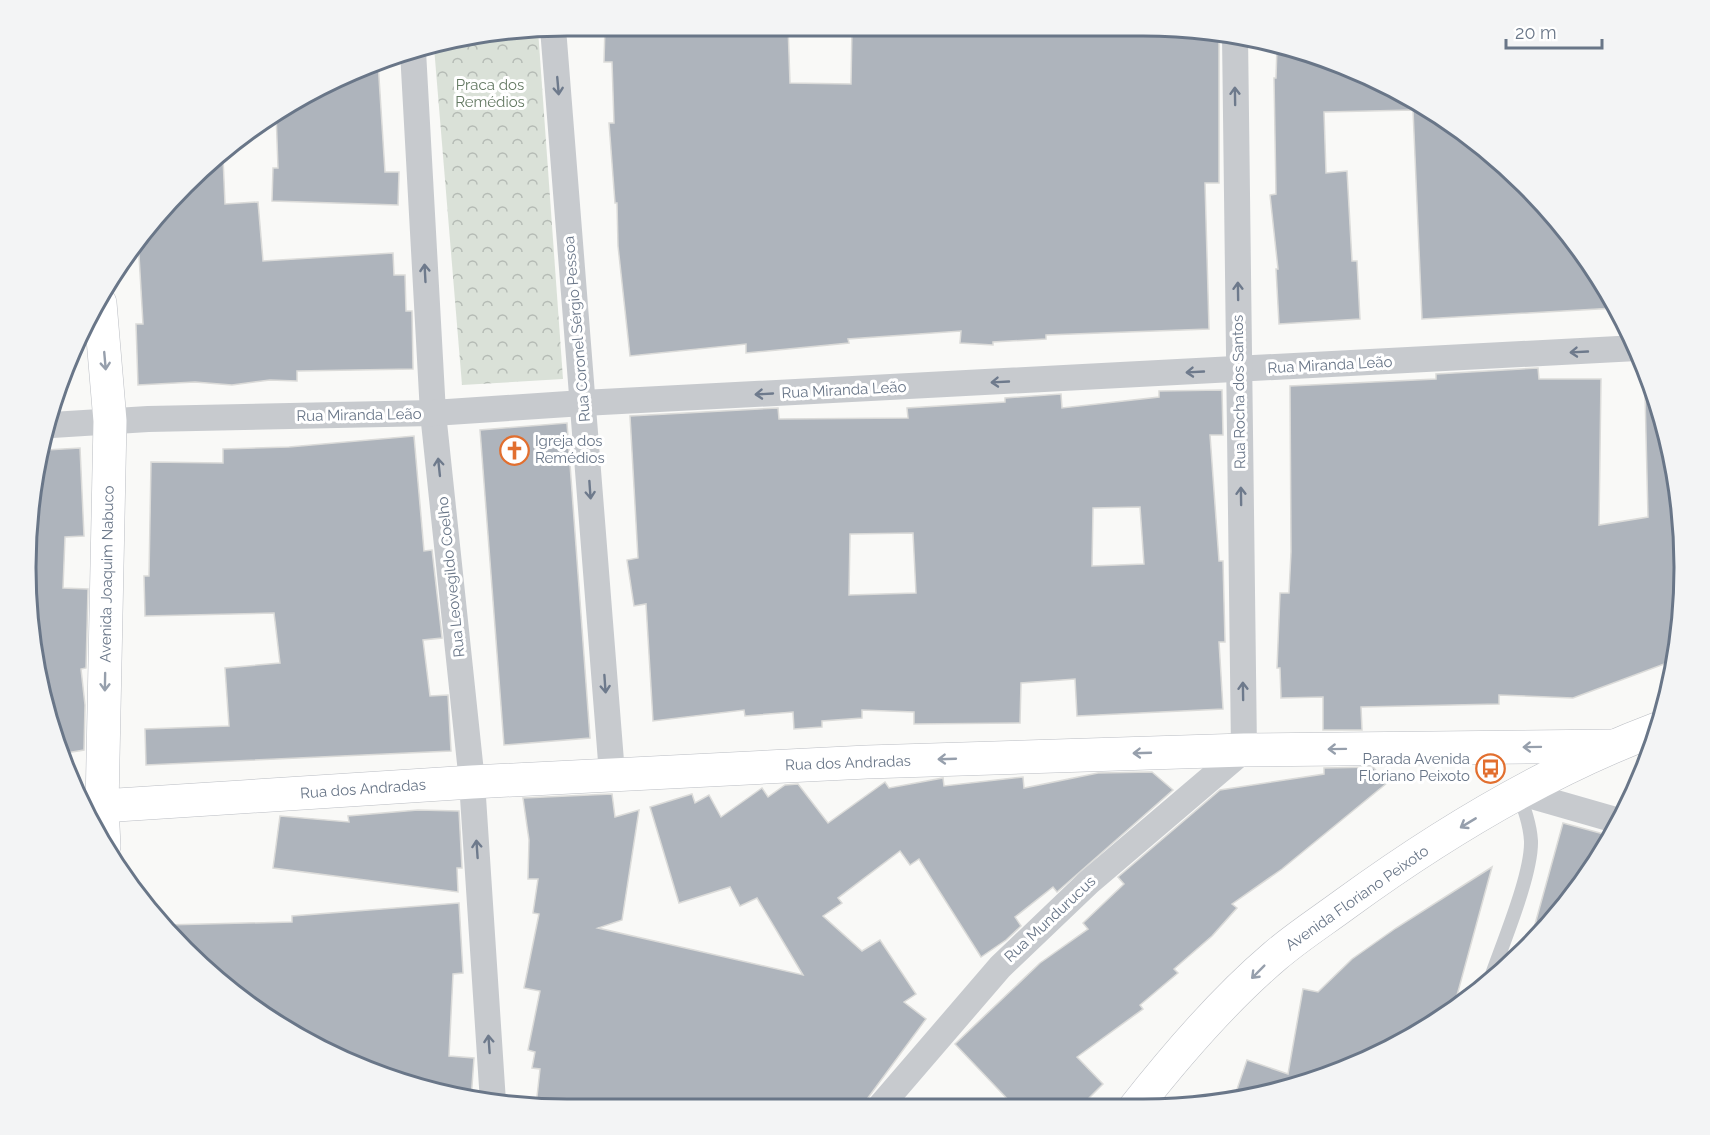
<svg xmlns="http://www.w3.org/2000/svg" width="1710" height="1135" viewBox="0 0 1710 1135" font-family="Raleway,sans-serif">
<defs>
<pattern id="park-crowns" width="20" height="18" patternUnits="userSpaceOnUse" patternTransform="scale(1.5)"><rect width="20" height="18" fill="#dae1d8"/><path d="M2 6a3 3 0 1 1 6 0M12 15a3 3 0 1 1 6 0" fill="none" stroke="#b5bbb5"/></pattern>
</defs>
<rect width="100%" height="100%" fill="#f9f9f7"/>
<path fill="url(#park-crowns)" d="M 538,30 L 563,379 L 462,385 L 434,47 Z"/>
<g fill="#aeb4bc" stroke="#dbdbd9" stroke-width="1.5" fill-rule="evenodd">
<path d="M 605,26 L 788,26 L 790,83 L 851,84 L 852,26 L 1143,26 L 1219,33 L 1219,183 L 1205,183 L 1209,329 L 1046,335 L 1046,339 L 993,342 L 993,345 L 960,343 L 961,331 L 848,339 L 849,343 L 746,353 L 746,344 L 630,356 L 618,246 L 617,203 L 615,203 L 609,123 L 614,123 L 612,62 L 604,62 Z"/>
<path d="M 1277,46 L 1383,82 L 1526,184 L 1593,266 L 1615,308 L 1422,319 L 1413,110 L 1324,112 L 1326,173 L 1347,171 L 1352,261 L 1357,261 L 1360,319 L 1279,324 L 1276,269 L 1278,269 L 1270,195 L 1276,194 L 1274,78 L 1276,78 Z"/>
<path d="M 378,62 L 385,172 L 399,172 L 398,205 L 272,201 L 273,168 L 278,168 L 276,112 Z"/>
<path d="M 223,157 L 225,204 L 258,202 L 263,261 L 393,253 L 394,275 L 405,275 L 406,311 L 412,311 L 413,369 L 297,371 L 297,381 L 270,380 L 232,385 L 195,382 L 138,385 L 136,324 L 143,324 L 138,238 Z"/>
<path d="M 1538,368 L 1539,379 L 1601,379 L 1599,525 L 1648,517 L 1645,393 L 1653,392 L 1674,461 L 1684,567 L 1675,660 L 1573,698 L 1499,695 L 1499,704 L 1361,707 L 1362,730 L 1323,730 L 1323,697 L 1281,698 L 1280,668 L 1277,668 L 1280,593 L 1289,593 L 1291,552 L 1290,386 L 1436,379 L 1436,374 Z"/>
<path d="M 1222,390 L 1223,435 L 1210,435 L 1219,561 L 1223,561 L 1225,642 L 1219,642 L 1223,709 L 1077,716 L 1075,679 L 1021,683 L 1020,723 L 914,724 L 914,712 L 862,710 L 862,718 L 822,721 L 822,727 L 794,729 L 793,712 L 745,716 L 744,710 L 653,721 L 646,604 L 634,606 L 627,560 L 638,558 L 630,416 L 778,408 L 779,419 L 908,418 L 907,408 L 1005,402 L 1005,398 L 1061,394 L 1062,408 L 1159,397 L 1159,391 ZM 1140,507 L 1144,564 L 1092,566 L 1093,508 ZM 913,533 L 916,593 L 849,595 L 850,534 Z"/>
<path d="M 567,423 L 590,738 L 504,745 L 480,430 Z"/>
<path d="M 414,436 L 424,551 L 432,550 L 442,638 L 423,640 L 430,696 L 448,695 L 451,751 L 146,765 L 145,729 L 229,726 L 225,668 L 280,663 L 274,613 L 145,616 L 144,576 L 149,576 L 151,462 L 223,463 L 223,449 L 289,447 Z"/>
<path d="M 80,448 L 84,536 L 65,537 L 63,588 L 88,589 L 86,668 L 81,669 L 85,705 L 84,750 L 66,753 L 36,674 L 27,531 L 46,450 Z"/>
<path d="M 1373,767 L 1387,783 L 1282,869 L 1232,904 L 1237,908 L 1212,936 L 1174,969 L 1178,973 L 1140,1005 L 1143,1009 L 1077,1057 L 1103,1084 L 1077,1110 L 1018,1110 L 955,1044 L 1040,963 L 1088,929 L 1083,923 L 1124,884 L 1118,877 L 1220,790 L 1324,774 L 1324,768 Z"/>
<path d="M 1152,772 L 1173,790 L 1057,892 L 1053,887 L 1015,917 L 1021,926 L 1006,940 L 981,957 L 919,859 L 910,865 L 900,851 L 838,898 L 842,903 L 823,916 L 862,951 L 880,940 L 916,994 L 904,1002 L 926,1019 L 859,1110 L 567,1110 L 536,1106 L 540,1069 L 532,1068 L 535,1052 L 528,1050 L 540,991 L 524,988 L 539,914 L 533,913 L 538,879 L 528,879 L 529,840 L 523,798 L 612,794 L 615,817 L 639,810 L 622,920 L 598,928 L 803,975 L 757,898 L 740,906 L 730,887 L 679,903 L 650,807 L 692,794 L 695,803 L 709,795 L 721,817 L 762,788 L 768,797 L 785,785 L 798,784 L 828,823 L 885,782 L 889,788 L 943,778 L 944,786 L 1023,777 L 1024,788 L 1098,773 Z"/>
<path d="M 418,810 L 459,811 L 462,868 L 457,868 L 458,892 L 273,868 L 280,816 L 349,822 L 348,816 Z"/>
<path d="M 1563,823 L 1611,836 L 1593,868 L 1529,946 Z"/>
<path d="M 1492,867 L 1453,1010 L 1350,1068 L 1249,1099 L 1233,1101 L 1247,1060 L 1288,1074 L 1303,989 L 1318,992 L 1352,959 L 1396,928 Z"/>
<path d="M 459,903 L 463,973 L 453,974 L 449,1056 L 474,1058 L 471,1100 L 327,1053 L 185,951 L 164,925 L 292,922 L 292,916 Z"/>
</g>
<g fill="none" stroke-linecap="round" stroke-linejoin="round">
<defs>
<g id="secondary">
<path d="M 100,303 L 110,421 L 102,807 L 104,846"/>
<path d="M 86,807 L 472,782 L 867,762 L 1244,750 L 1612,746"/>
<path d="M 1133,1110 C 1176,1055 1222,1001 1275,956 C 1297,937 1322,921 1345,904 C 1441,834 1545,771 1657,729"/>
</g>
</defs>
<use href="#secondary" stroke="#babdc3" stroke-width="34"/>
<path stroke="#c7cace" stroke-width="14" d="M 1490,980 C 1502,945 1532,875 1531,841 C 1530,824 1524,808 1518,792"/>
<g stroke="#c7cace" stroke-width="26">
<path d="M 553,28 L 612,774"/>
<path d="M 413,51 L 433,413 L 472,782 L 493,1102"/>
<path d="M 52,425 L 148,419 L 433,413 L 583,403 L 1637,348"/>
<path d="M 1518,792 L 1619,821"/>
<path d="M 877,1110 L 1000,967 L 1089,882 L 1244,750 L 1235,35"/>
</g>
<use href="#secondary" stroke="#fff" stroke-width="33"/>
</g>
<defs><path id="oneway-shaft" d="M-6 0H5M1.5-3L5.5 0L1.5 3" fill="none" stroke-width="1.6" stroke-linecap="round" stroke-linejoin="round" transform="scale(1.5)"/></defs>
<g stroke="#6e7a8c">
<use href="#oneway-shaft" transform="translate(558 86) rotate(85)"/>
<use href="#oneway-shaft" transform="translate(1235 96) rotate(-91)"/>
<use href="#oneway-shaft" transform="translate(425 273) rotate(-93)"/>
<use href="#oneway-shaft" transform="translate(1238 291) rotate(-91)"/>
<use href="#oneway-shaft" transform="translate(1579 352) rotate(177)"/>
<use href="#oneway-shaft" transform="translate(1195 372) rotate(177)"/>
<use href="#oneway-shaft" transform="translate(1000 382) rotate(177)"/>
<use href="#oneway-shaft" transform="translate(764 394) rotate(177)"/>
<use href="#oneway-shaft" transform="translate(439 467) rotate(-96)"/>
<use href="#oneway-shaft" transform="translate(590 490) rotate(86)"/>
<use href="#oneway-shaft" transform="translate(1241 496) rotate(-91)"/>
<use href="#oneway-shaft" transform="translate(605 684) rotate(86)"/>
<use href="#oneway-shaft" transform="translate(1243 691) rotate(-91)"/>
<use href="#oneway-shaft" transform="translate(477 849) rotate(-94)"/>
<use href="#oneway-shaft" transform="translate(489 1044) rotate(-94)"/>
</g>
<g stroke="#969fac">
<use href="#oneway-shaft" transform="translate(105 361) rotate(85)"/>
<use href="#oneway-shaft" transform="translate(105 682) rotate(91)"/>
<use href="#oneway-shaft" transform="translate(1532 747) rotate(179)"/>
<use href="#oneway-shaft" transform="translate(1337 749) rotate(179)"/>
<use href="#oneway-shaft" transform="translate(1142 753) rotate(178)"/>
<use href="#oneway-shaft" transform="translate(947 759) rotate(178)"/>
<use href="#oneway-shaft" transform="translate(1468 823) rotate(149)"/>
<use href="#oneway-shaft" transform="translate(1258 972) rotate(135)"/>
</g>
<defs>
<symbol id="church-ring" viewBox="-11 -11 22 22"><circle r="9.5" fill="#fff" stroke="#e26f2f" stroke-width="1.5"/><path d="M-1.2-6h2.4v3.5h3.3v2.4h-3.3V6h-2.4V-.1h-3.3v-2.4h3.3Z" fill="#e26f2f"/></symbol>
<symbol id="bus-ring" viewBox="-11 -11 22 22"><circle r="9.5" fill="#fff" stroke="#e26f2f" stroke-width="1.5"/><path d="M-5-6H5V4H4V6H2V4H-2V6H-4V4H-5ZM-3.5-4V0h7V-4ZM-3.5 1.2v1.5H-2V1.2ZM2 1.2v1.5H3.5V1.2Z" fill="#e26f2f"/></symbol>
</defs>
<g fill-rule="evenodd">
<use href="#church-ring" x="498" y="434" width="33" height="33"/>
<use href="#bus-ring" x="1474" y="752" width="33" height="33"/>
</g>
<g text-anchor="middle" stroke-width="6" stroke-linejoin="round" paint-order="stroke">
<g font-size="15" fill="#657a64" stroke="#fff">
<text x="490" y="90">Praca dos<tspan x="490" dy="17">Remédios</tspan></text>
</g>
<g font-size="15" fill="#697688" stroke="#fff">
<text transform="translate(577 329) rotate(-95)" y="5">Rua Coronel Sérgio Pessoa</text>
<text transform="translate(1330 365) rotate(-3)" y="5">Rua Miranda Leão</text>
<text transform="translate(844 390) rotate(-3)" y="5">Rua Miranda Leão</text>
<text transform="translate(1239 392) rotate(-91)" y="5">Rua Rocha dos Santos</text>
<text transform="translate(359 415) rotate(-1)" y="5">Rua Miranda Leão</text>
<text transform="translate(107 574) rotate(-89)" y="5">Avenida Joaquim Nabuco</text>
<text transform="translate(451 577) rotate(-96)" y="5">Rua Leovegildo Coelho</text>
<text transform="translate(848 763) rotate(-2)" y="5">Rua dos Andradas</text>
<text transform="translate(363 789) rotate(-4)" y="5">Rua dos Andradas</text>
<text transform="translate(1357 898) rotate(-35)" y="5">Avenida Floriano Peixoto</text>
<text transform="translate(1050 919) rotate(-43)" y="5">Rua Mundurucus</text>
</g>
<g font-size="15" fill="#697688" stroke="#fff" text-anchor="start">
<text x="535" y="446">Igreja dos<tspan x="535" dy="17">Remédios</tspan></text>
<text x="1470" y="764" text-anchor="end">Parada Avenida<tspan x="1470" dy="17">Floriano Peixoto</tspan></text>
</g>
</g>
<path d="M0 0H1710V1135H0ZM567 36H1143A531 531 0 0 1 1674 567V568A531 531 0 0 1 1143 1099H567A531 531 0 0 1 36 568V567A531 531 0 0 1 567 36Z" fill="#f3f4f5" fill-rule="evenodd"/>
<path fill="none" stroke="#697688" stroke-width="3" d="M567 36H1143A531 531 0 0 1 1674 567V568A531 531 0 0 1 1143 1099H567A531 531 0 0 1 36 568V567A531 531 0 0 1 567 36Z"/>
<path d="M1506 39v9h96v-9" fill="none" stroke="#697688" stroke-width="3"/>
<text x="1515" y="39" font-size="18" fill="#697688" stroke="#ffffff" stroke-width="4.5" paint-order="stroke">20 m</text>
</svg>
